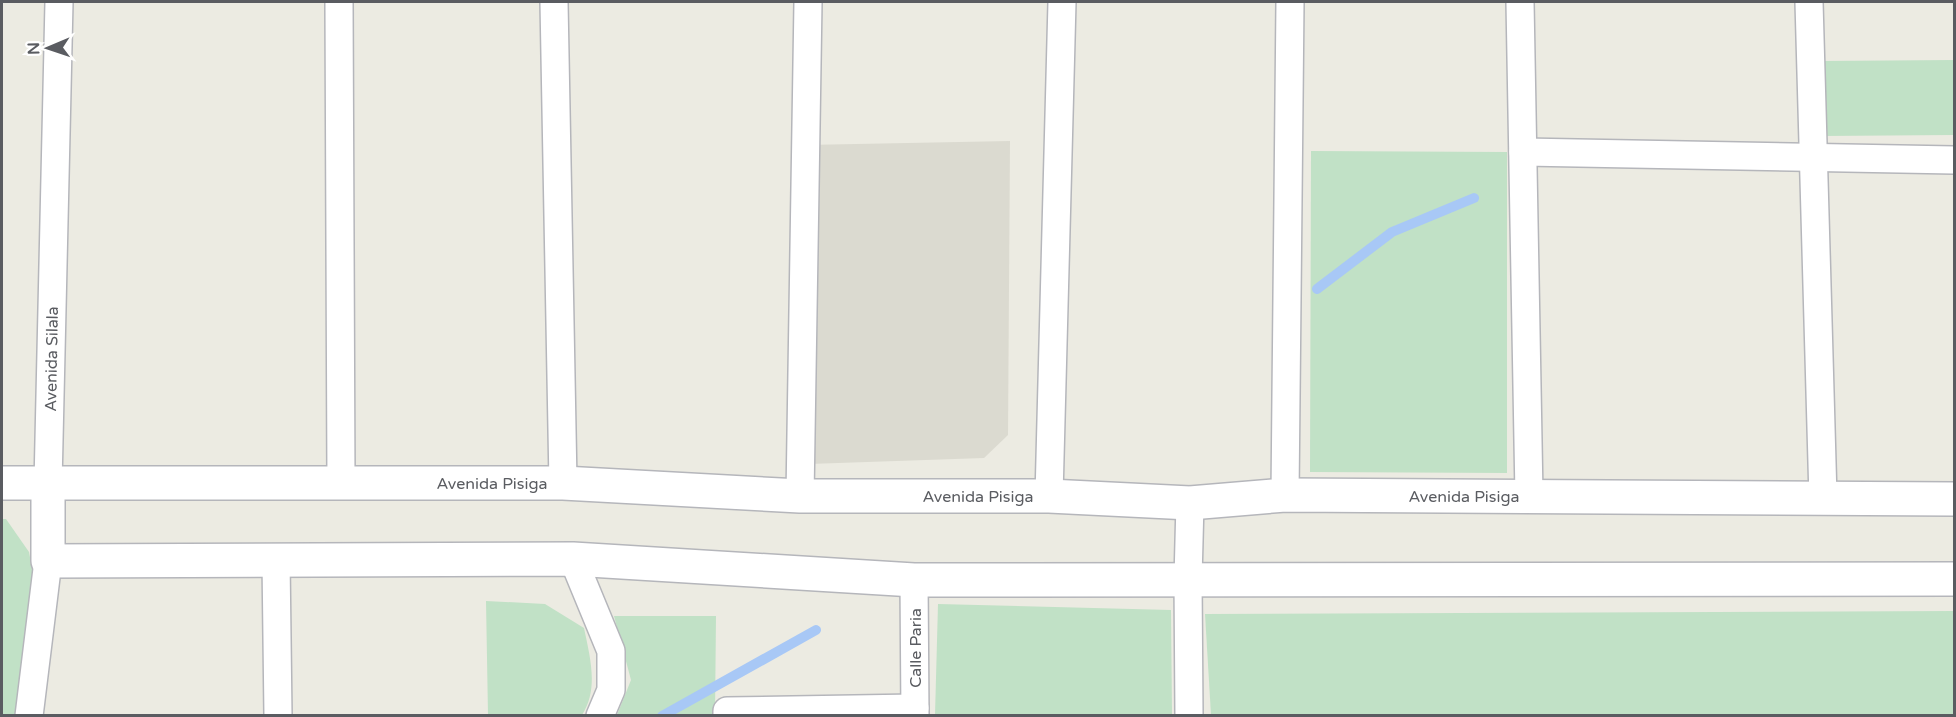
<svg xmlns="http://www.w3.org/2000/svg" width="1956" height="717" viewBox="0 0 1956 717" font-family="'Varela Round',sans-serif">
<rect width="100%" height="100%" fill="#ecebe2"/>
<path fill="#dbdad0" d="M 1010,141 L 1008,435 L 984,458 L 809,464 L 805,145 Z"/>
<g fill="#c1e1c6">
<path d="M 1954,60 L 1954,135 L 1822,136 L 1821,61 Z"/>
<path d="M 1311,151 L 1507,152 L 1507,473 L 1310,472 Z"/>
<path d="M 2,519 L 6,519 L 29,552 L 34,579 L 16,715 L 2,716 Z"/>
<path d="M 486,601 L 545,604 L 584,628 C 590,657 599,689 582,715 L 488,715 Z"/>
<path d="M 938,604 L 1171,610 L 1172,715 L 935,715 Z"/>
<path d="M 1954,611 L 1954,715 L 1211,715 L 1205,614 Z"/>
<path d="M 614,616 L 716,616 L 715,715 L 617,715 L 631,680 Z"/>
</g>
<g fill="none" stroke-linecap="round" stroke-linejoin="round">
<g stroke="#a8c8f6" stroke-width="10">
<path d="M 1317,289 L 1392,232 L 1474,198"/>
<path d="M 662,716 L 816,630"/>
</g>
<defs>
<g id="minor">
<path d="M 339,2 L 341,483"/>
<path d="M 554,2 L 563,483"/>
<path d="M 1520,2 L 1529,496"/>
<path d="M 1809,2 L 1823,498"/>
<path d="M 1523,152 L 1954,160"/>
<path d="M 48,484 L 59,2"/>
<path d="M 1285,495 L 1290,2"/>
<path d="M 800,496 L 808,2"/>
<path d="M 1049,496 L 1062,2"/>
<path d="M 573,559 L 611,651 L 611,690 L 600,716"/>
<path d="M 276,560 L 278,716"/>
<path d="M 914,580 L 915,716"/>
<path d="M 29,716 L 48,561"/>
<path d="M 727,716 L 727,711 L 915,708"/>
<path d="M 1189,716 L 1188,579 L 1190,503"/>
</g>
<g id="tertiary">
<path d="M 2,483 L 563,483 L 800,496 L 1049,496 L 1190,503 L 1285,495 L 1954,499"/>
<path d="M 48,484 L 48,561 L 573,559 L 914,580 L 1954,579"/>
</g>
</defs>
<use href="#minor" stroke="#b5b6bb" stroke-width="30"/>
<use href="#tertiary" stroke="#b5b6bb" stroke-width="36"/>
<use href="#minor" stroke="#fff" stroke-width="27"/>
<use href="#tertiary" stroke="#fff" stroke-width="33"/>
</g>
<g text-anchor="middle" stroke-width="4.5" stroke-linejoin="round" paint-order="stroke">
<g font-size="16" fill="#5a5c61" stroke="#fff">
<text transform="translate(51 359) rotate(-89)" y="6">Avenida Silala</text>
<text x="492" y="489">Avenida Pisiga</text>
<text x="978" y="502">Avenida Pisiga</text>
<text x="1464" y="502">Avenida Pisiga</text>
<text transform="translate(915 648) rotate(-90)" y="6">Calle Paria</text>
</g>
</g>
<rect width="1956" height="717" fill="none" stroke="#5a5c61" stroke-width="6"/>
<g transform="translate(48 48) rotate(268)" stroke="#ffffff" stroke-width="4.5" paint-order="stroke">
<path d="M0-4.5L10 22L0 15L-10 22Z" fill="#5a5c61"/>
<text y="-9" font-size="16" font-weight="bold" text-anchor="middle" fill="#5a5c61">N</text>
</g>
</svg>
